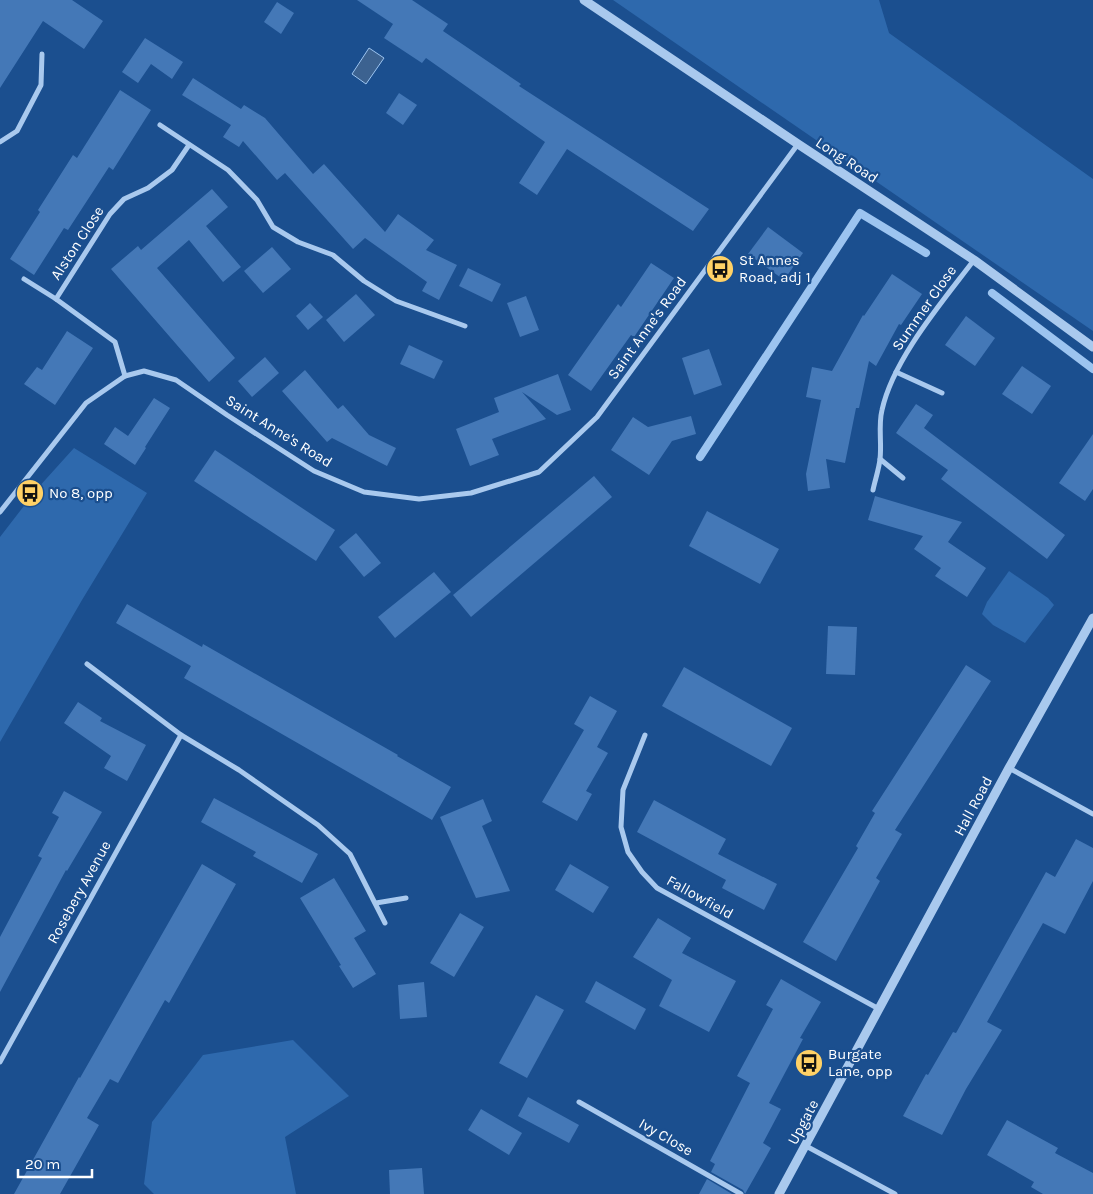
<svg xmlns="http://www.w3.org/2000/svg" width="1093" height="1194" viewBox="0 0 1093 1194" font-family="Karla,sans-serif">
<rect width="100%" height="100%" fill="#1b4f8f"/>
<g fill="#2e69ad">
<path d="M 613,0 L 879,0 L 889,33 L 1093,179 L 1093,331 Z"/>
<path d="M 74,448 L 147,493 L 82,600 L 0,742 L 0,537 L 37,489 Z"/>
<path d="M 1009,571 L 1048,598 L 1054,605 L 1025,643 L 993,625 L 982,614 L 987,602 Z"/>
<path d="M 293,1040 L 349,1096 L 285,1137 L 296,1194 L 154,1194 L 144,1184 L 152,1122 L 203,1055 Z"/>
</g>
<path fill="#3c6290" stroke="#9cc4f0" d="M 369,48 L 384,58 L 366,84 L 352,74 Z"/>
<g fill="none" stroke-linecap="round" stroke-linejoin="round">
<g stroke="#9cc4f0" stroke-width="8">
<path d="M 992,293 L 1093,369"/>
<path d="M 700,457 L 860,213 L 926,253"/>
</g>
</g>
<g fill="#4478b7">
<path d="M 0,0 L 72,0 L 103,21 L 84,49 L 43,21 L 0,88 Z"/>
<path d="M 357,0 L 412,0 L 448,24 L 443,31 L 521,84 L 519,86 L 709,209 L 693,231 L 567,149 L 537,195 L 519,183 L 545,142 L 426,58 L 422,63 L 384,38 L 393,24 Z"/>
<path d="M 277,2 L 294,13 L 281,34 L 264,22 Z"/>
<path d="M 145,38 L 183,62 L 172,79 L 151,64 L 138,83 L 122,72 Z"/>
<path d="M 193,78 L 241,109 L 244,105 L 265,118 L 313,174 L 324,164 L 385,232 L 398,214 L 434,240 L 426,250 L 457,265 L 439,300 L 422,291 L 427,282 L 365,238 L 353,249 L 285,173 L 277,180 L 243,141 L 239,147 L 223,137 L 231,125 L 182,95 Z"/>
<path d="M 120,90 L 151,110 L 113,170 L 109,167 L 68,230 L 64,228 L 34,275 L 10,259 L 40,212 L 38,210 L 73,155 L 77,158 Z"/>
<path d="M 399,93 L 417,105 L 403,125 L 386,113 Z"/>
<path d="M 212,189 L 228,207 L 206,226 L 241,267 L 223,282 L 189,240 L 157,268 L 235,358 L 209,382 L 111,269 L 138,246 L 141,250 Z"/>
<path d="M 768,227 L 803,253 L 784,280 L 748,254 Z"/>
<path d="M 272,247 L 291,269 L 263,293 L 244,271 Z"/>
<path d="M 651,263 L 674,278 L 634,337 L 631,335 L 591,391 L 568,375 L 618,304 L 621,307 Z"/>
<path d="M 468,268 L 501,284 L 492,302 L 459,286 Z"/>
<path d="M 892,274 L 922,294 L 901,325 L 899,324 L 876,366 L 869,361 L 859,408 L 856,408 L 845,463 L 826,459 L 830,488 L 808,491 L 806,474 L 821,400 L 806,397 L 812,367 L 832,371 L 863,315 L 864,316 Z"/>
<path d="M 356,294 L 375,315 L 344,342 L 326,320 Z"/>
<path d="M 526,296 L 539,330 L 520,337 L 507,303 Z"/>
<path d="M 310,303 L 323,317 L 308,330 L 296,316 Z"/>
<path d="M 966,316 L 995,338 L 975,366 L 945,345 Z"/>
<path d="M 67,331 L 93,348 L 55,405 L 24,384 L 37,367 L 42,370 Z"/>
<path d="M 409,345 L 443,361 L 434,379 L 400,364 Z"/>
<path d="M 709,349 L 722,385 L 694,395 L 682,358 Z"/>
<path d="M 265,357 L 279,373 L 252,397 L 238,381 Z"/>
<path d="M 1022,366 L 1051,386 L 1032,414 L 1002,394 Z"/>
<path d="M 305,370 L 338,409 L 343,405 L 369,435 L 396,448 L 387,466 L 332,438 L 327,442 L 282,391 Z"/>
<path d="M 558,374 L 571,410 L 557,415 L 522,392 L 546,419 L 492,439 L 499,455 L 470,466 L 456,429 L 499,412 L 494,398 Z"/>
<path d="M 154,398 L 170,408 L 145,447 L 146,448 L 135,465 L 104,444 L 115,427 L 128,436 Z"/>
<path d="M 916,404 L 933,415 L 924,428 L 1065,535 L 1047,559 L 941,479 L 948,470 L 896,433 Z"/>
<path d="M 691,416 L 696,434 L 672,441 L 649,475 L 611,450 L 633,417 L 648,427 Z"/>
<path d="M 1093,434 L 1093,489 L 1085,501 L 1059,483 Z"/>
<path d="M 215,450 L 335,530 L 316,561 L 194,481 Z"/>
<path d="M 594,476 L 612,497 L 471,617 L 453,595 Z"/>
<path d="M 875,496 L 962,522 L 948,542 L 986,568 L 967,597 L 935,576 L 941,568 L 914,549 L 923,536 L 868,520 Z"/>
<path d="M 707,511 L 779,549 L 760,584 L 689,546 Z"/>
<path d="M 356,533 L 381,563 L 364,577 L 339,547 Z"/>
<path d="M 434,572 L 451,592 L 395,638 L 378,617 Z"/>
<path d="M 127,604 L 202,647 L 203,644 L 398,755 L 397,756 L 451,787 L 432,820 L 184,678 L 191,666 L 116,623 Z"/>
<path d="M 828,626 L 857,627 L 855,675 L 826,674 Z"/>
<path d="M 966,665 L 991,681 L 895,830 L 902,834 L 876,878 L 880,881 L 836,961 L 803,942 L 858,848 L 856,846 L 875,813 L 872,811 Z"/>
<path d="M 684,667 L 792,728 L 771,766 L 662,706 Z"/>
<path d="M 590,696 L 617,711 L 597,747 L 608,753 L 586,791 L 592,794 L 577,821 L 542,802 L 584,730 L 574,724 Z"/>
<path d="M 78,702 L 102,718 L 100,721 L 146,745 L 127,781 L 104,768 L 111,756 L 64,723 Z"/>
<path d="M 64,791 L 102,812 L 67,871 L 66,870 L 0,992 L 0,937 L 42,858 L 38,856 L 59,817 L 52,813 Z"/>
<path d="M 214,798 L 318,854 L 302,883 L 253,856 L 256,852 L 201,822 Z"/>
<path d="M 483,799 L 492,821 L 482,826 L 510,891 L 476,898 L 440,817 Z"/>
<path d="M 654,800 L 726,839 L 718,854 L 777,884 L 764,910 L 722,888 L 726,880 L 637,832 Z"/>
<path d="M 1076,839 L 1093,848 L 1093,881 L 1065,934 L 1043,923 L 987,1022 L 1002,1030 L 966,1089 L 942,1135 L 903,1116 L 926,1074 L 928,1075 L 953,1032 L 956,1033 L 1046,872 L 1055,877 Z"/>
<path d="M 202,864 L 236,884 L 169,1003 L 165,1000 L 118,1083 L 110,1079 L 87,1118 L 99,1125 L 60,1194 L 14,1194 L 79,1077 L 80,1078 Z"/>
<path d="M 570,864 L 609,887 L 593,913 L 555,890 Z"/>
<path d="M 334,878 L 366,931 L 354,938 L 376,974 L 353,988 L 339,966 L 341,965 L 300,898 Z"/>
<path d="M 460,913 L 484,927 L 454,977 L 430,963 Z"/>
<path d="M 658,918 L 691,938 L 682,953 L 736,981 L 709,1032 L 659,1006 L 672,980 L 633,957 Z"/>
<path d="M 781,979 L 821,1002 L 800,1038 L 803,1039 L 769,1103 L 781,1109 L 763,1143 L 771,1148 L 745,1194 L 743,1190 L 711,1172 L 715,1164 L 710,1161 L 750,1083 L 737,1076 L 773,1009 L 766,1005 Z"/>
<path d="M 596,981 L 646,1009 L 635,1030 L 585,1002 Z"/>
<path d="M 424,982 L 427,1017 L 400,1019 L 398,985 Z"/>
<path d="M 536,995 L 564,1010 L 527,1078 L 499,1063 Z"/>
<path d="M 528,1097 L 579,1125 L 569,1143 L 518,1116 Z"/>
<path d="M 481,1109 L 522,1133 L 509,1155 L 468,1130 Z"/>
<path d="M 1007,1120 L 1058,1148 L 1055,1153 L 1093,1173 L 1093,1194 L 1043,1194 L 1031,1187 L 1034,1182 L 987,1155 Z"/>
<path d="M 422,1168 L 424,1194 L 390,1194 L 389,1170 Z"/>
<path d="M 707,1179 L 732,1194 L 699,1194 Z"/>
</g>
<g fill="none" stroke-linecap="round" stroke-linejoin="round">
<g stroke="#a9c9ee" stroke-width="5">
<path d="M 160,125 L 228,170 L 257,200 L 273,227 L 298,242 L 333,255 L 364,281 L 396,301 L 465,326"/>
<path d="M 0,142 L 17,131 L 41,85 L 42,54"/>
<path d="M 24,279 L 56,299 L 115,342 L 125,376"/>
<path d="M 56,299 L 110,214 L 124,199 L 148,188 L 172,170 L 189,145"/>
<path d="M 896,372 L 942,393"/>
<path d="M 880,459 L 903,478"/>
<path d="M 873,490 C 875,480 879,469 880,459 C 882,443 878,426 882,410 C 893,359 943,301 974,260"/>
<path d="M 0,512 L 86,403 L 125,376 L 144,371 L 176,380 L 227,415 L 314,471 L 364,492 L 419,499 L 471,493 L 539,472 L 597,417 L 798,144"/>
<path d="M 87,664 L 181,735 L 239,770 L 318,825 L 350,854 L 385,923"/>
<path d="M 645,735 L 623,790 L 621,827 L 628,852 L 642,872 L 657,888 L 879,1009"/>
<path d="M 1009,768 L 1093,814"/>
<path d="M 376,903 L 406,898"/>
<path d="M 0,1062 L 181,735"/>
<path d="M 579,1102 L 741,1194"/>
<path d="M 806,1146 L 895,1194"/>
</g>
<g stroke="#a9c9ee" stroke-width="9">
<path d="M 584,0 L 798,144 L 974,260 L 1093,347"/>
<path d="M 779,1194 L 1009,768 L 1093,618"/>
</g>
</g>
<defs>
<symbol id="bus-disc" viewBox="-11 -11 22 22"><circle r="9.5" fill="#ffd166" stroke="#1b4f8f"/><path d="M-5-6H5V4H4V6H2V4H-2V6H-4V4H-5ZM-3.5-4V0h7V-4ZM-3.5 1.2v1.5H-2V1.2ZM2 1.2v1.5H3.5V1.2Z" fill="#111"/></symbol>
</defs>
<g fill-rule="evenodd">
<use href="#bus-disc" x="704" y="253" width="32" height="32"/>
<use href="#bus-disc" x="14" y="477" width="32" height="32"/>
<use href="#bus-disc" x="793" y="1047" width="32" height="32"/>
</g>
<g text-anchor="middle" stroke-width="4.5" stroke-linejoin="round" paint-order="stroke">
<g font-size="15" fill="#fff" stroke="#1b4f8f">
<text transform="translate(847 160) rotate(33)" y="5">Long Road</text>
<text transform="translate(77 243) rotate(-57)" y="5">Alston Close</text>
<text transform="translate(924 308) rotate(-55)" y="5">Summer Close</text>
<text transform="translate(647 328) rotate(-54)" y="5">Saint Anne's Road</text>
<text transform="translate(279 431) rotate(32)" y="5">Saint Anne's Road</text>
<text transform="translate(973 806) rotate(-62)" y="5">Hall Road</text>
<text transform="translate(79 892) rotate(-61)" y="5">Rosebery Avenue</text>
<text transform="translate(700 897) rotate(29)" y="5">Fallowfield</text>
<text transform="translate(803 1122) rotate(-62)" y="5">Upgate</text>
<text transform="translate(666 1137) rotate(30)" y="5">Ivy Close</text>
</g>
<g font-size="15" fill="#fff" stroke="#1b4f8f" text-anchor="start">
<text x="739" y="265">St Annes<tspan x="739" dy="17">Road, adj 1</tspan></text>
<text x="49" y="498">No 8, opp</text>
<text x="828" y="1059">Burgate<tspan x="828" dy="17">Lane, opp</tspan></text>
</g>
</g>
<path d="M18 1169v8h74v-8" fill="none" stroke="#ffffff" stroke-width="2.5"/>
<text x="25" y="1169" font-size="15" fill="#ffffff" stroke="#1b4f8f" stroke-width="4" paint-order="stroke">20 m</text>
</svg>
